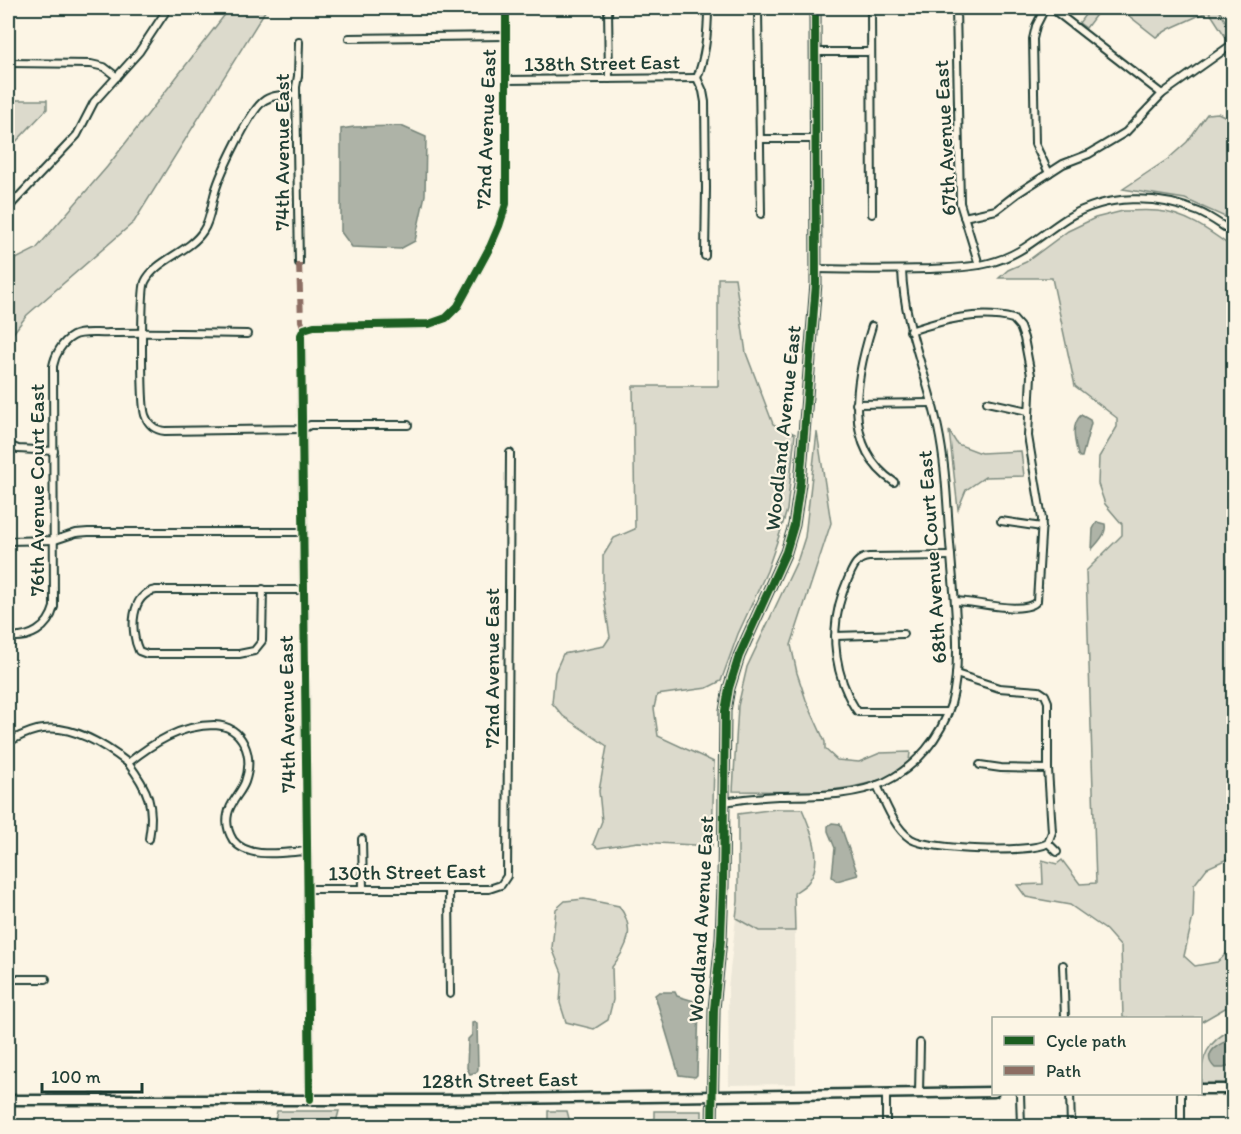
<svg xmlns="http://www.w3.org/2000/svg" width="1241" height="1134" viewBox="0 0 1241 1134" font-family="Itim,sans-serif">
<rect width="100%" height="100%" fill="#fcf5e5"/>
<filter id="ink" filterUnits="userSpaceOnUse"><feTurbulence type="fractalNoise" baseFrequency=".0167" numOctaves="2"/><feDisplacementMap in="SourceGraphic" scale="12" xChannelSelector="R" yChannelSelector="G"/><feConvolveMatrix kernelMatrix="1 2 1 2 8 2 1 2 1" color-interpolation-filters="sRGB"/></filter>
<g filter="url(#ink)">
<path fill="#ece7d8" d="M 736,918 L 759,931 L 795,931 L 796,1084 L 729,1085 L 728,988 Z"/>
<g fill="#dcdacc" stroke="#7e8c80" stroke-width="1.5">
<path d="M 230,8 L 267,8 L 134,222 L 27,315 L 8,340 L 8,263 L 36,249 L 107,167 Z"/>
<path d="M 1090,8 L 1101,8 L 1086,28 L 1079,23 Z"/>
<path d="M 1119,8 L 1218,8 L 1233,35 L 1227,39 L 1209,11 L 1169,29 L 1156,37 Z"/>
<path d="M 11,100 L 47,100 L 47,109 L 8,150 L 8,124 L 12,123 Z"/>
<path d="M 1218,113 L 1233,120 L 1233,192 L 1225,217 L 1185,199 L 1123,189 L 1168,159 L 1187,142 L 1207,114 Z"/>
<path d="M 1123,211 C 1134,211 1146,210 1157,211 C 1186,213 1211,232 1233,248 L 1233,861 L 1227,859 L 1207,868 L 1194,885 L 1193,917 L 1184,956 L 1195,966 L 1217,962 L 1233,948 L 1234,1003 L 1201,1022 L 1200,1018 L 1123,1018 L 1121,947 L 1106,930 L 1070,905 L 1026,897 L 1017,885 L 1043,884 L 1042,860 L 1057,864 L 1062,860 L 1080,884 L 1096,883 L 1086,571 L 1122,535 L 1122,524 L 1105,504 L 1098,484 L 1099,457 L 1117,427 L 1117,418 L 1075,386 L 1052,278 L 999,278 L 1008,270 L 1026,262 L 1068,231 L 1095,218 Z"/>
<path d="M 718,278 L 735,278 L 746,353 L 773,424 L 795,434 L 787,510 L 780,533 L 767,571 L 738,634 L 721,681 L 707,688 L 657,695 L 654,708 L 658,736 L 714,762 L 712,846 L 638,842 L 598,848 L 593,844 L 602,821 L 599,791 L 607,746 L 563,716 L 552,703 L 555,672 L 563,654 L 604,646 L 610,637 L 603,592 L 603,556 L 614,538 L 635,529 L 633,386 L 718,386 Z"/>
<path d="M 949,431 L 957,444 L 981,453 L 1021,451 L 1024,476 L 985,477 L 966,490 L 958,509 Z"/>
<path d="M 817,432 L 831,523 L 791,645 L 797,673 L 806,700 L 825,742 L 825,749 L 837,760 L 859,762 L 880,753 L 910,752 L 909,761 C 901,767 892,776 882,779 C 835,796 782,791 733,791 L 738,706 L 747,667 L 798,559 L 805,537 Z"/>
<path d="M 777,809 L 802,809 C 811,829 824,861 809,881 C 806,886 798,890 794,893 L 795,931 L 759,931 L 736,918 L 738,901 L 738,814 Z"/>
<path d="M 584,899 L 619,906 C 636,929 628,947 612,967 L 613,1000 L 608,1020 L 594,1029 L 566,1022 L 560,1003 L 562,973 L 552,948 L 556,909 L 565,901 Z"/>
<path d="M 1233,1029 L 1233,1084 L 1201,1085 C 1200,1058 1208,1040 1233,1029 Z"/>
<path d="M 277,1111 L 339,1111 L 335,1126 L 274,1126 Z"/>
<path d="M 548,1111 L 567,1111 L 571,1126 L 548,1126 Z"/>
<rect x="654" y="1111" width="48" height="15"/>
</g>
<g fill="#aeb3a7" stroke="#758479" stroke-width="1.5">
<path d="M 401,126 L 426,137 L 425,195 L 415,241 L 400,249 L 352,247 L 341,232 L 341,129 L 354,127 Z"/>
<path d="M 1081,415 L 1090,420 L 1091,423 L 1082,457 L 1080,457 L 1078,455 C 1075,442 1070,426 1081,415 Z"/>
<path d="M 1097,522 L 1105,524 C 1107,534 1098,542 1092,549 L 1093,529 Z"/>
<path d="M 832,823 L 840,824 L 858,875 L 837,881 L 832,877 L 835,848 L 828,831 L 828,826 Z"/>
<path d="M 659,992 L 675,992 L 677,996 L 698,1002 L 699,1005 L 697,1075 L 695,1077 L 679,1075 L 655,995 Z"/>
<path d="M 475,1022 L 477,1024 L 478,1069 L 477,1072 L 470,1074 L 467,1068 L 468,1039 L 472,1035 L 472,1023 Z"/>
<path d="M 1233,1040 L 1233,1063 L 1224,1068 L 1215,1068 C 1200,1054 1220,1041 1233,1040 Z"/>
</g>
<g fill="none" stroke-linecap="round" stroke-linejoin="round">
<defs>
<g id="street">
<path d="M 608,8 L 609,79"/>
<path d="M 871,8 L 872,214"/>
<path d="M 956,8 L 960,203 L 979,265"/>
<path d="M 758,11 L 761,214"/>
<path d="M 349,38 L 506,36"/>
<path d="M 299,42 L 298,76 L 296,87 L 299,263"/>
<path d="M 816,52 L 871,52"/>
<path d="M 8,63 L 91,64 L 104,67 L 117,77"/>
<path d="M 697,78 L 703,91 L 705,102 L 706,188 L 705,256"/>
<path d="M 697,78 C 706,55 708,32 708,8"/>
<path d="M 507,80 L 697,78"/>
<path d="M 296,95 C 286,95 274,94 265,100 C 250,109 220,174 215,192 C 211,205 211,219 203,231 C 190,252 155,260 145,282 C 141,291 141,403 145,415 C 148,424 155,430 165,431 L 303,429 L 310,425 L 408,425"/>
<path d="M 761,139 L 816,139"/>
<path d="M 1049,173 L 1035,144 L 1033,39 L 1036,26 L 1044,10 L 1055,11 L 1162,94"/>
<path d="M 8,208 L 77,135 L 94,102 L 139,52 L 168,8"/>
<path d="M 964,217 L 996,210 L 1018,193 L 1063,164 L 1089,154 L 1126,132 L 1162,94 L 1234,43"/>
<path d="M 816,269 C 854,270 892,270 930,269 C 950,268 970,268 989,263 C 1022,255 1040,235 1067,218 C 1106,194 1157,194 1199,212 C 1211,217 1222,226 1234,233"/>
<path d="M 872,326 C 856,377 841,447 894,482"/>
<path d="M 910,331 C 943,320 979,310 1013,319 L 1020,327 L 1024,338 L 1031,375 L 1028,436 L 1042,519 L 1037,601 C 1025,616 975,601 955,601"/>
<path d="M 987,402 L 1028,411"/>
<path d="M 856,404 L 932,403"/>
<path d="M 8,445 L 18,449 L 54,451"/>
<path d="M 1001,521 L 1042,527"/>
<path d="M 8,541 L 55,540 L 76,533 L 88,532 L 303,532"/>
<path d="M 263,589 L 262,641 L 254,651 L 239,654 L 147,654 L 139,651 C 130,631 130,594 156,590 L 304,590"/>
<path d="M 835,636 L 903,634"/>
<path d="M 8,637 C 30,639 48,629 54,607 L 53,366 C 55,355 62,342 73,336 C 82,331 98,334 109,333 C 155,332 201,333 247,334"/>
<path d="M 956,674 L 999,688 L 1039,691 L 1045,695 L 1048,702 L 1048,769 L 1052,832 L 1048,843"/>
<path d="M 948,712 L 858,712 C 851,704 847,693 843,683 C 831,648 833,613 848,579 C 853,568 856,558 869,557 L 951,556"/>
<path d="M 8,742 C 18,737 30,730 43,729 C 74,725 105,745 128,763 C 153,743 181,725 214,725 C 244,726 254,756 245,782 C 241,793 230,802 228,814 C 226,823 228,832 233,840 C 248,860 285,852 307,851"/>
<path d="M 128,763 C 148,789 155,806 149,839"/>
<path d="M 980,765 L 1001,768 L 1048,769"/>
<path d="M 877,785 C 885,803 895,829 911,839 C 929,850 1032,854 1048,843"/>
<path d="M 724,802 C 742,799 760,797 778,796 C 814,795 852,797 885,782 C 916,767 941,737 951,704 C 963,662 954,598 951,555 C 947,513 947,470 938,428 C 927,373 904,327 902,270"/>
<path d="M 362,839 L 363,889"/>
<path d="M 1048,843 L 1057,852"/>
<path d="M 449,888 L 450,994"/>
<path d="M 308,889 L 489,889 L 501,885 L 507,876 L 510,453"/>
<path d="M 1063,965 L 1065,1018"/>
<path d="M 8,979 L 46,979"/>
<path d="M 919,1093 L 920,1043"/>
<path d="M 886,1094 L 886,1126"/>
<path d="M 1020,1094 L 1021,1126"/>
<path d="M 1070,1094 L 1071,1126"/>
<path d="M 1181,1094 L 1181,1126"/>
<path d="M 310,1099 L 301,335 L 304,329 L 314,326 L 429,324 L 446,318 L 458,306 L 490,247 L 499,226 L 506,204 L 506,8"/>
<path d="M 1233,1126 L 1233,1113"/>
</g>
<g id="secondary">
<path d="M 1200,1089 L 1234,1089"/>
<path d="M 8,1100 L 439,1100 L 994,1092"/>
<path d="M 712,1126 L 714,1009 L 721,939 L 723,885 L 725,711 L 729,688 L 739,656 L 786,552 L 794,525 L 800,484 L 816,283 L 815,8"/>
</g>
</defs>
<use href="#street" stroke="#1f3d34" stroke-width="10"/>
<use href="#secondary" stroke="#1f3d34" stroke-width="13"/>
<use href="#street" stroke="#fcf5e5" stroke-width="6"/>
<use href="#secondary" stroke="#fcf5e5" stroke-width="8"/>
<path stroke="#8d6e63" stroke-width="6" stroke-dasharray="12 6" stroke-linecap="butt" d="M 299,263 L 301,321 L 304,329"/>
<defs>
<g id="cycleway">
<path d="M 310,1099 L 301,335 L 304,329 L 314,326 L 429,324 L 446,318 L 458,306 L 490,247 L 499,226 L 506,204 L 506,8"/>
<path d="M 712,1126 L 714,1009 L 721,939 L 723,885 L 725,711 L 729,688 L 739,656 L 786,552 L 794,525 L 800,484 L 816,283 L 815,8"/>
</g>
</defs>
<use href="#cycleway" stroke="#fcf5e5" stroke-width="11"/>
<use href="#cycleway" stroke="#1b5e20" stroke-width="8"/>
</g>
</g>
<g text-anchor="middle" stroke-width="4.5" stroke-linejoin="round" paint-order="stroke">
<g font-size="21" fill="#1f3d34" stroke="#fcf5e5">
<text transform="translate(602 63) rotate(-1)" y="7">138th Street East</text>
<text transform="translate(486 129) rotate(-88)" y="7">72nd Avenue East</text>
<text transform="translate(945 138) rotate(-93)" y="7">67th Avenue East</text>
<text transform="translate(282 152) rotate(-90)" y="7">74th Avenue East</text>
<text transform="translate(783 428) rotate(-84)" y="7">Woodland Avenue East</text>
<text transform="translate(37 490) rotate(-90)" y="7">76th Avenue Court East</text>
<text transform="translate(932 557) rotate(-94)" y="7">68th Avenue Court East</text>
<text transform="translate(492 668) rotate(-90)" y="7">72nd Avenue East</text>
<text transform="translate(287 714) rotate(-91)" y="7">74th Avenue East</text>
<text transform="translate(407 872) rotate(-1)" y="7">130th Street East</text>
<text transform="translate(701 919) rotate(-87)" y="7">Woodland Avenue East</text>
<text transform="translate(500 1080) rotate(-1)" y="7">128th Street East</text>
</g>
</g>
<rect width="1241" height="1134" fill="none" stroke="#fcf5e5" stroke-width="30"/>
<rect x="15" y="15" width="1211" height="1104" fill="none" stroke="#1f3d34" stroke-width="2" filter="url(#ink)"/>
<rect x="992" y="1017" width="210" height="78" fill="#fcf5e5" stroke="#a4ab9e" stroke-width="1.5"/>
<rect x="1004" y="1036" width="30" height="9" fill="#1b5e20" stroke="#a4ab9e" stroke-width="1.5"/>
<text x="1046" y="1047" font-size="18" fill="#1f3d34">Cycle path</text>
<rect x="1004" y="1066" width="30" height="9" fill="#8d6e63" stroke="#a4ab9e" stroke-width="1.5"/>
<text x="1046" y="1077" font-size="18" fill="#1f3d34">Path</text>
<path d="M42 1083v9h100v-9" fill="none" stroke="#1f3d34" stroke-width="3"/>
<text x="51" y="1083" font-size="18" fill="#1f3d34" stroke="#fcf5e5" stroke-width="4.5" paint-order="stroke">100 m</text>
</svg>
